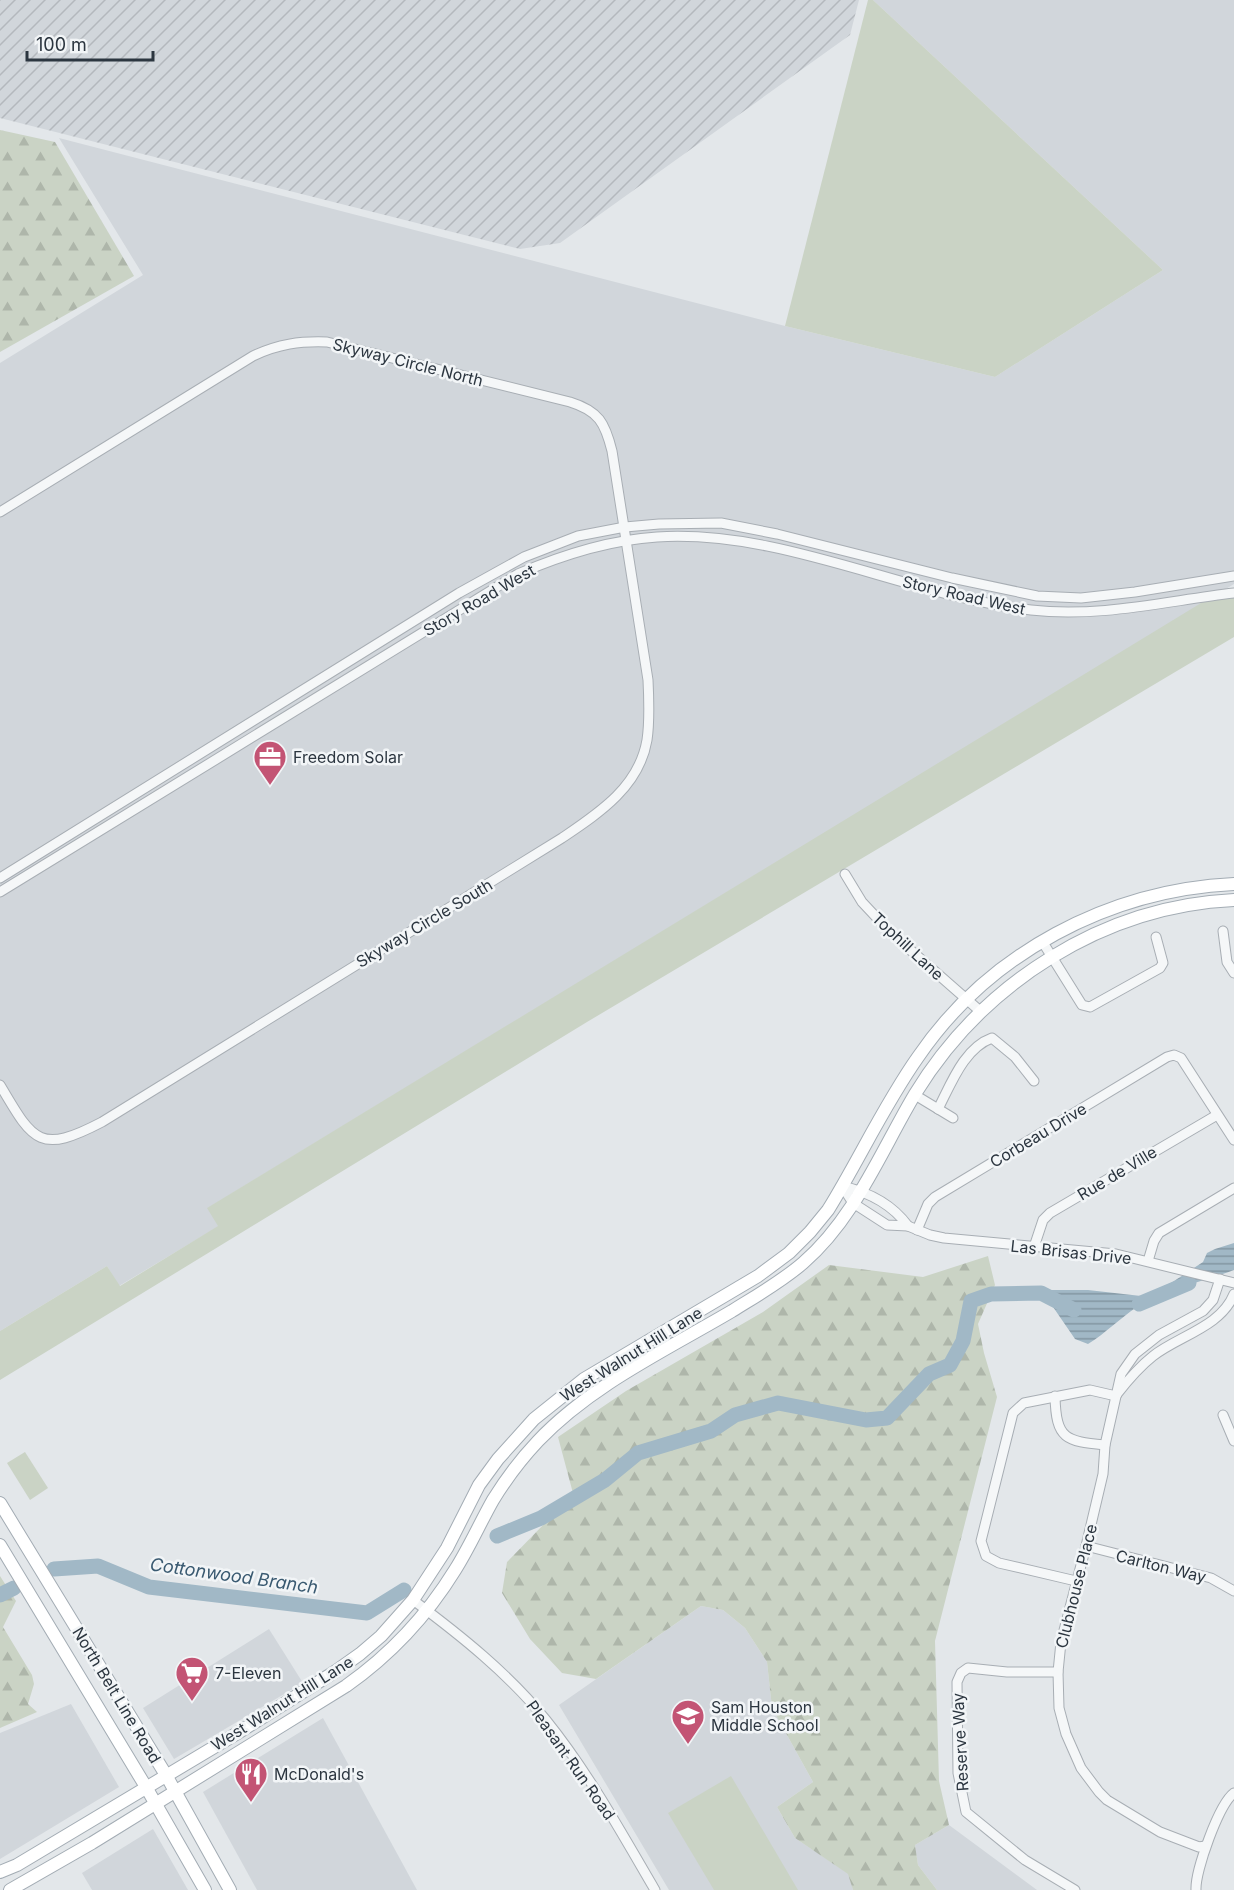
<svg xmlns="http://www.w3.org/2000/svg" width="1234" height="1890" viewBox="0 0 1234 1890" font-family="Inter,sans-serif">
<defs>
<pattern id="industrial-furrows" width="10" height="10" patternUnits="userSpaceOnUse" patternTransform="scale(1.5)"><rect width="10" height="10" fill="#d1d6db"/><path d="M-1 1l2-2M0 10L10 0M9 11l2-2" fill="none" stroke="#b4b8bd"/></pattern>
<pattern id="forest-firs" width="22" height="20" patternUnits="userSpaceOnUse" patternTransform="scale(1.5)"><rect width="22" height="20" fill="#cad3c5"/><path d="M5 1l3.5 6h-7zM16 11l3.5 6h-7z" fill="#aeb6aa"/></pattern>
<pattern id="water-rules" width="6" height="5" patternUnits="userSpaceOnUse" patternTransform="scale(1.5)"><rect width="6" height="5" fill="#a1b8c6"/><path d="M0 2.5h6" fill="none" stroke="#8396a2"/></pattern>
</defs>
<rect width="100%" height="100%" fill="#e3e7ea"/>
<g fill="#d1d6db">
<path d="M 873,0 L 1234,0 L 1234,584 L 208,1208 L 219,1226 L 119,1286 L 107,1266 L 0,1331 L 0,363 L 143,275 L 59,138 L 785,326 L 995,377 L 1163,270 Z"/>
<path d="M 701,1606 L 723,1610 L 745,1628 L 767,1662 L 772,1708 L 813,1782 L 777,1807 L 795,1838 L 849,1874 L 853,1890 L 669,1890 L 559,1705 Z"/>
<path d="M 269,1629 L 303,1683 L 174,1759 L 143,1708 Z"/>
<path d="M 71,1704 L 119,1787 L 0,1859 L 0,1733 Z"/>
<path d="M 323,1718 L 417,1890 L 257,1890 L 203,1792 Z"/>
<path d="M 949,1825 L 1037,1890 L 937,1890 L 918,1865 L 915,1845 Z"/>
<path d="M 153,1829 L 188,1890 L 92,1890 L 82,1873 Z"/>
</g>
<path fill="url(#industrial-furrows)" d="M 0,0 L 859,0 L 850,35 L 560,243 L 520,249 L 0,118 Z"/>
<g fill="#cad3c5">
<path d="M 868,0 L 873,0 L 1163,270 L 995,377 L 785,326 Z"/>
<path d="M 1234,596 L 1234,637 L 587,1022 L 0,1380 L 0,1331 L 107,1266 L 120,1286 L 218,1226 L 207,1208 L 1206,600 Z"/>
<path d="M 25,1452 L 48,1488 L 30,1500 L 7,1463 Z"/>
<path d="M 731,1776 L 798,1890 L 714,1890 L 668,1813 Z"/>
</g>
<g fill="url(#forest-firs)">
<path d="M 0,130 L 55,142 L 134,276 L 0,352 Z"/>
<path d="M 988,1256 L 995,1285 L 978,1324 L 984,1353 L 997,1397 L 935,1641 L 939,1781 L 949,1825 L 915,1845 L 918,1865 L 937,1890 L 853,1890 L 848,1874 L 795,1838 L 777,1807 L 813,1782 L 772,1708 L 767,1662 L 745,1628 L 723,1610 L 701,1606 L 596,1679 L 562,1673 L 530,1639 L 502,1593 L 507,1562 L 545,1523 L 574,1497 L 558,1437 L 626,1391 L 763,1312 L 829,1265 L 923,1277 Z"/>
<path d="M 0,1576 L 16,1601 L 3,1627 L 32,1675 L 34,1684 L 28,1704 L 37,1712 L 0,1728 Z"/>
</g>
<path fill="url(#water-rules)" d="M 1234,1243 L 1234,1270 C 1202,1282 1166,1289 1137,1307 C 1120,1318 1106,1333 1088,1344 L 1075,1339 L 1051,1304 L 1061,1295 L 1018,1299 L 1018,1290 L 1088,1290 L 1141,1296 L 1171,1283 L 1203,1262 L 1207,1253 L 1215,1249 Z"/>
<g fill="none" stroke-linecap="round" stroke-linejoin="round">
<g stroke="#a1b8c6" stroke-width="15">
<path d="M 1139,1304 L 1189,1283"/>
<path d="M 497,1536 L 541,1518 L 605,1480 L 638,1453 L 711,1431 L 735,1415 L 778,1403 L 866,1420 L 887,1418 L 929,1374 L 950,1365 L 963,1341 L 971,1301 L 991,1294 L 1041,1293 L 1074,1310"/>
<path d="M 54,1569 L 98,1566 L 149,1587 L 367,1613 L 404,1590"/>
<path d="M 0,1595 L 14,1588"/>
</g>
<defs>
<g id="minor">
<path d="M 0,512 L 253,356 C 278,344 300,341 327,342 L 570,402 C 599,411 605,423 612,451 L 648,680 C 649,700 650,720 647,740 C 639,787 599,813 562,838 L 102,1122 C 39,1155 33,1141 0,1085"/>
<path d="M 845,874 L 862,902 L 891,933 L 980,1011"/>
<path d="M 0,878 L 459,593 L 524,557 L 578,536 L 625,527 L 659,524 L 721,523 L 777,534 L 952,578 L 1037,596 L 1081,598 L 1135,592 L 1234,576"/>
<path d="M 0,892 L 518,574 C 562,555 609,540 657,537 C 783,529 907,596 1031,610 C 1099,618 1166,601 1234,593"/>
<path d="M 1223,931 L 1227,962 L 1234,973"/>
<path d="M 1042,941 L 1082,1005 L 1090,1007 L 1160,968 L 1163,963 L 1156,937"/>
<path d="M 915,1095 L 953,1118"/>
<path d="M 938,1109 C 951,1084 964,1048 992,1038 L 1015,1057 L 1034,1081"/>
<path d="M 842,1186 L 853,1203 L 887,1225 L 908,1226 L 930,1235 L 944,1238 L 1116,1254 L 1234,1283"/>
<path d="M 842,1186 C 868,1192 892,1204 908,1226"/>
<path d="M 917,1230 L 928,1204 L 935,1197 L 1167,1057 L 1174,1055 L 1181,1058 L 1234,1140"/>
<path d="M 1034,1247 L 1043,1220 L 1050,1213 L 1217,1115"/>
<path d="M 1148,1261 L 1154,1241 L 1159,1233 L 1234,1188"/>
<path d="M 1117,1394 C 1128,1380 1139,1367 1153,1356 C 1178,1336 1221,1327 1234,1294"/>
<path d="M 1055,1396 C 1056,1440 1066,1441 1105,1445"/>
<path d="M 1223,1415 L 1234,1441"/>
<path d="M 1086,1546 L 1211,1578 L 1234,1591"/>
<path d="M 1076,1581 L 999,1563 L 986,1556 L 981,1541 L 1013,1413 L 1024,1403 L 1090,1390 L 1116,1396"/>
<path d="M 413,1600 C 460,1635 509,1674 546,1720 C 588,1772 621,1832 655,1890"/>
<path d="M 1058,1672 L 1007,1672 L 968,1668 L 961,1673 L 957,1682 L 958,1773 L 966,1812 L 1025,1860 L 1075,1890"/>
<path d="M 1205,1846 L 1199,1847 L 1160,1832 L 1107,1800 L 1099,1792 L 1081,1768 L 1066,1734 L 1059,1708 L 1058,1672 L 1061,1642 L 1086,1546 L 1103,1474 L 1105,1445 L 1121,1374 L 1135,1354 L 1159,1335 L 1203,1311 L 1213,1300 L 1220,1279"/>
<path d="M 1196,1890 C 1195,1871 1219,1804 1234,1793"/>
</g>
<g id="major">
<path d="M 0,1503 L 166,1775 L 230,1890"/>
<path d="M 0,1545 L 146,1787 L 205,1890"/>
<path d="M 0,1872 L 17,1865 L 236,1734 L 336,1671 L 360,1654 L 381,1636 L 413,1600 L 447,1548 L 479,1485 L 498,1459 L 534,1419 L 584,1379 L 758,1276 L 789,1253 L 810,1232 L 828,1210 C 859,1160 884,1105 918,1057 C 989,953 1109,890 1234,884"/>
<path d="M 10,1890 L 92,1843 L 346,1686 C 390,1655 426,1617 455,1570 C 469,1548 480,1523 493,1500 C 506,1479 521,1459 538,1441 C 591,1385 666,1350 732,1311 C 756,1296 781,1282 803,1263 C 855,1218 881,1151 915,1094 C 983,983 1103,906 1234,900"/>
</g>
</defs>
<use href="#minor" stroke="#a8aeb4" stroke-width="11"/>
<use href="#major" stroke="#a3acb4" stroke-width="14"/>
<use href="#minor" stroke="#f5f7f8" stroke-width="9"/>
<use href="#major" stroke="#fff" stroke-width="12"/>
</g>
<defs>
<symbol id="office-pin" viewBox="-11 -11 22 30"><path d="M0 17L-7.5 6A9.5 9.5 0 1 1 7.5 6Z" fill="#c35474" stroke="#f2f5f7"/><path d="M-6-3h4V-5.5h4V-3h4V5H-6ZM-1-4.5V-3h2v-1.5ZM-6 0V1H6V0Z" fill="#fff"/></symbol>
<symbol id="supermarket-pin" viewBox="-11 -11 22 30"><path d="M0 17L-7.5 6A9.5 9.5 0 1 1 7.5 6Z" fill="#c35474" stroke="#f2f5f7"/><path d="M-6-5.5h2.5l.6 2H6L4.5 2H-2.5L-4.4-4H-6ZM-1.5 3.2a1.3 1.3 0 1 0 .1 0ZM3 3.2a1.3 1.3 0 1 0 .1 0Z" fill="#fff"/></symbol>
<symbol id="school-pin" viewBox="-11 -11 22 30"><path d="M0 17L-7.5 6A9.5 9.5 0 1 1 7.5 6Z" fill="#c35474" stroke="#f2f5f7"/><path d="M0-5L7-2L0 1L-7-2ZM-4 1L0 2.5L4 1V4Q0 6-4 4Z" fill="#fff"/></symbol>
<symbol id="restaurant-pin" viewBox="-11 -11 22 30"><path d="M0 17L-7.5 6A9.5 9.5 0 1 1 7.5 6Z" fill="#c35474" stroke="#f2f5f7"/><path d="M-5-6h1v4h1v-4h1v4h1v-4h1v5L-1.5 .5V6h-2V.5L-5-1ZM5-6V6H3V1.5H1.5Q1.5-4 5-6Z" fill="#fff"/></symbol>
</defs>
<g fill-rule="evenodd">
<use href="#office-pin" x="251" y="738" width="38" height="52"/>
<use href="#supermarket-pin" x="173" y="1654" width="38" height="52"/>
<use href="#school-pin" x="669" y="1697" width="38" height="52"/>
<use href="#restaurant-pin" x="232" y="1755" width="38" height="52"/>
</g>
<g text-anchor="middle" stroke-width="5" stroke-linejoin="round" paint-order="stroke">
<g font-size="16" fill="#2c3640" stroke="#f2f5f7">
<text transform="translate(408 362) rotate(14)" y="6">Skyway Circle North</text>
<text transform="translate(964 595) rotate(13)" y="6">Story Road West</text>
<text transform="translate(479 600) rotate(-30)" y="6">Story Road West</text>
<text transform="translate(424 923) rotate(-31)" y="6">Skyway Circle South</text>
<text transform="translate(908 946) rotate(43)" y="6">Tophill Lane</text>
<text transform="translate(1038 1135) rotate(-31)" y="6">Corbeau Drive</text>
<text transform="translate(1117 1173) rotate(-31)" y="6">Rue de Ville</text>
<text transform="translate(1071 1252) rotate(6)" y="6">Las Brisas Drive</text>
<text transform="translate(631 1354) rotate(-32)" y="6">West Walnut Hill Lane</text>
<text transform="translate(1161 1566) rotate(14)" y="6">Carlton Way</text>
<text transform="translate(1076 1586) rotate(-76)" y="6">Clubhouse Place</text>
<text transform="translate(117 1695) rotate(59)" y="6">North Belt Line Road</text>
<text transform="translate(282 1703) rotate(-32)" y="6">West Walnut Hill Lane</text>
<text transform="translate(960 1742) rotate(-93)" y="6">Reserve Way</text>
<text transform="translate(571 1760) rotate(55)" y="6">Pleasant Run Road</text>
</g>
<g font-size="16" fill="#2c3640" stroke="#f2f5f7" text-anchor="start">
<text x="293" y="763">Freedom Solar</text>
<text x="215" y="1679">7-Eleven</text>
<text x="711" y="1713">Sam Houston<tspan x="711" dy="18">Middle School</tspan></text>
<text x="274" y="1780">McDonald's</text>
</g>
<g font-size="18" font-style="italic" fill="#3a5a71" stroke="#f2f5f7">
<text transform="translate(234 1576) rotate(8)" y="6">Cottonwood Branch</text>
</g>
</g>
<path d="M27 51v9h126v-9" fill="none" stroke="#2c3640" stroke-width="3"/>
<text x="36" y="51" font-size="18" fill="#2c3640" stroke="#f2f5f7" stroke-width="4.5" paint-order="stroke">100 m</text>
</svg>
